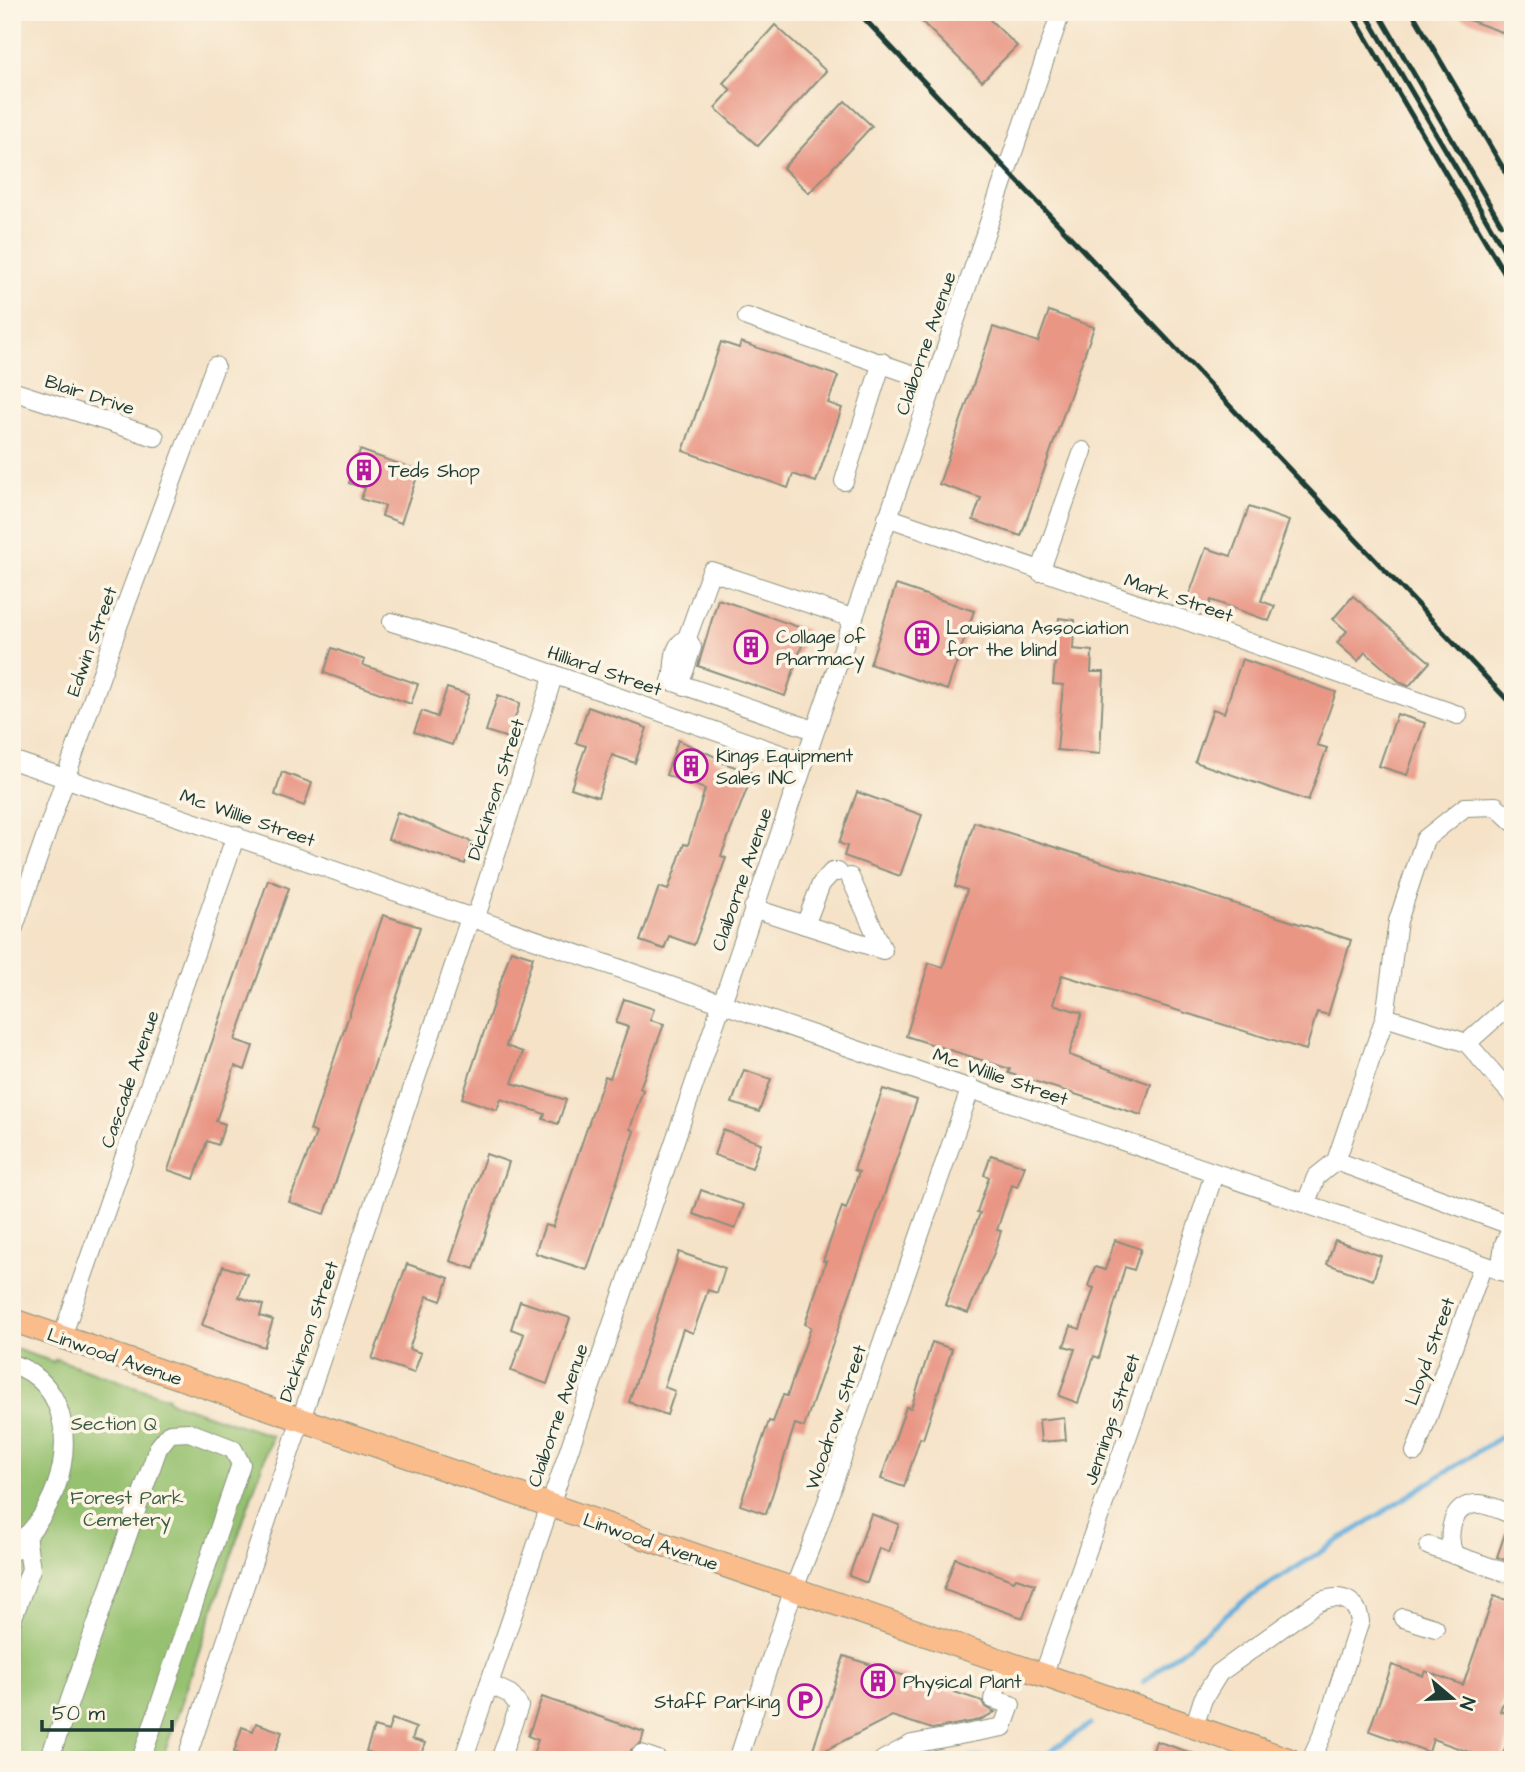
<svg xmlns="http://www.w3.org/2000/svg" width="1525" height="1772" viewBox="0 0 1525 1772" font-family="'Architects Daughter',sans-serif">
<rect width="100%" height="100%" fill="#fcf5e5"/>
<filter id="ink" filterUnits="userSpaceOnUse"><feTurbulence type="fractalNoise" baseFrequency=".0143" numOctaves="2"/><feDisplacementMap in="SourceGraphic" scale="14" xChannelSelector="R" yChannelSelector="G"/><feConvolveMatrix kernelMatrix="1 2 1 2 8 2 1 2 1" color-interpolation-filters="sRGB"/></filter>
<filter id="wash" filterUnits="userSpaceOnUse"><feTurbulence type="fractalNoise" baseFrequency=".00686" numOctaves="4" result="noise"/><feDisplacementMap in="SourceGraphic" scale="28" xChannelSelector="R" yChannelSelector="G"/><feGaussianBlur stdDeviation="1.57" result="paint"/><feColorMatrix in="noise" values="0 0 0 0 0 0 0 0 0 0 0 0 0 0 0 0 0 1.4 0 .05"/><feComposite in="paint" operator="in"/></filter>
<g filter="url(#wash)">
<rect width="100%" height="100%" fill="#f5e2c7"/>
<path fill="#96c16f" stroke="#5a7f52" stroke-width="2" d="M 12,1348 L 54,1362 L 56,1359 L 168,1398 L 168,1401 L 272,1436 L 162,1760 L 12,1760 Z"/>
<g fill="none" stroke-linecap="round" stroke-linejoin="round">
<g stroke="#64aedc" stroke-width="5">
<path d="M 1143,1682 L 1239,1604 L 1513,1429"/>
<path d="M 925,1760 L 1047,1754 L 1090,1724"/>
</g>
</g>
<g id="blocks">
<g fill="#e99685">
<path d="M 912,12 L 982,12 L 1017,46 L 982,81 Z"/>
<path d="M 1452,12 L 1513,12 L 1513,36 L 1452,14 Z"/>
<path d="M 775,25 L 826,71 L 758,146 L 715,108 L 731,90 L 723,83 Z"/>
<path d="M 845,101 L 872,126 L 809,193 L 783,168 Z"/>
<path d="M 1049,311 L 1094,327 L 1021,536 L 973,520 L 981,498 L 939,484 L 993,327 L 1038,342 Z"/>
<path d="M 721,342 L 739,348 L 741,342 L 838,376 L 828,403 L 842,408 L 816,482 L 793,474 L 788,488 L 683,451 Z"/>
<path d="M 360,450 L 419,471 L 401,523 L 382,516 L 385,506 L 361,499 L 365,488 L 349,483 Z"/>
<path d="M 1249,507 L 1289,521 L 1261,601 L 1275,606 L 1269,621 L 1211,600 L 1208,608 L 1187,601 L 1206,548 L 1231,556 Z"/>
<path d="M 896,585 L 974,611 L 947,690 L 870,664 Z"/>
<path d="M 1353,596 L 1430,662 L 1409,686 L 1401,683 L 1365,652 L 1358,661 L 1337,643 L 1347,631 L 1333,619 Z"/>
<path d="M 718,599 L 807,630 L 785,696 L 698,666 Z"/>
<path d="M 1059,618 L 1075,620 L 1073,649 L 1092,651 L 1091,672 L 1104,672 L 1100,754 L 1057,750 L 1063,685 L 1053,684 Z"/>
<path d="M 332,648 L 365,660 L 363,665 L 418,684 L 411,704 L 324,673 Z"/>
<path d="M 1242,659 L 1336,692 L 1317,745 L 1327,748 L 1308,801 L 1195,762 L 1213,709 L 1224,713 Z"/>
<path d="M 447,688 L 469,695 L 452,745 L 414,732 L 422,711 L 437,717 Z"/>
<path d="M 498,695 L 520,703 L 508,738 L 486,731 Z"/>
<path d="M 588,707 L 647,728 L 635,763 L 612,755 L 598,797 L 571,788 L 586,746 L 576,743 Z"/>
<path d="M 1397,714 L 1425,723 L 1407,775 L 1379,766 Z"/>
<path d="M 678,740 L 716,757 L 715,760 L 753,773 L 721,856 L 726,858 L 694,945 L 669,936 L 664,949 L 640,941 L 659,887 L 668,890 L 684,844 L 688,845 L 705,789 L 666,775 Z"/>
<path d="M 282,772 L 312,783 L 304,806 L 275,795 Z"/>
<path d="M 857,792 L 922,815 L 900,876 L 844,856 L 847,846 L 839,843 Z"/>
<path d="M 397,812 L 472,842 L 465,864 L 388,839 Z"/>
<path d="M 974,822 L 1351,940 L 1328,1015 L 1317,1012 L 1306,1050 L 1062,975 L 1053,1004 L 1082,1013 L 1069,1055 L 1151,1084 L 1141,1115 L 1008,1073 L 1010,1069 L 906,1036 L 929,963 L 943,967 L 967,890 L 955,886 Z"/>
<path d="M 268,880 L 289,888 L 235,1040 L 253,1046 L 245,1070 L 235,1066 L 216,1121 L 225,1124 L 218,1145 L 207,1141 L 194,1179 L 168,1170 Z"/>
<path d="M 383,915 L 420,927 L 325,1214 L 289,1202 L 316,1133 L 310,1130 Z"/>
<path d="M 511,950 L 533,957 L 506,1046 L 523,1052 L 512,1083 L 566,1100 L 558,1124 L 543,1119 L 545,1114 L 501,1099 L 497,1110 L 462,1098 Z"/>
<path d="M 624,999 L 654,1009 L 650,1020 L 664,1024 L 640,1088 L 643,1090 L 630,1129 L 634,1131 L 587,1270 L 535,1253 L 545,1225 L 553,1227 L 605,1076 L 610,1078 L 628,1027 L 616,1023 Z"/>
<path d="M 744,1070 L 771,1079 L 759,1112 L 732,1103 Z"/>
<path d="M 883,1089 L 917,1100 L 804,1427 L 795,1424 L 766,1514 L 740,1505 L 769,1421 L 773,1422 L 783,1395 L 787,1396 L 811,1327 L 805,1324 L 826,1261 L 823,1261 L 842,1207 L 846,1209 L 859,1172 L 854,1170 Z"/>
<path d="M 723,1130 L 761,1143 L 752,1168 L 714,1155 Z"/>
<path d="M 486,1154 L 509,1162 L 474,1269 L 450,1261 Z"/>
<path d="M 991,1155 L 1025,1166 L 1017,1187 L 1012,1185 L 997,1230 L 1001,1231 L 994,1253 L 968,1313 L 945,1305 L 980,1213 L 977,1212 L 989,1177 L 984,1175 Z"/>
<path d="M 701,1190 L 744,1205 L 735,1229 L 693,1214 Z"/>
<path d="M 1115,1240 L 1141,1249 L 1134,1270 L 1125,1267 L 1099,1358 L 1094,1356 L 1078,1403 L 1059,1396 L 1075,1349 L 1064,1346 L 1071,1326 L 1080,1329 L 1094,1288 L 1088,1286 L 1095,1267 L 1105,1270 Z"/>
<path d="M 1335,1240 L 1381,1256 L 1373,1280 L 1327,1264 Z"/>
<path d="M 679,1252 L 725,1268 L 717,1293 L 708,1290 L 693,1333 L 683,1329 L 664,1387 L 675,1391 L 667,1415 L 629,1402 Z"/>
<path d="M 407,1264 L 449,1278 L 441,1301 L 427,1296 L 409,1349 L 421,1353 L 414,1373 L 372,1359 Z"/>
<path d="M 223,1266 L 247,1274 L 239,1297 L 263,1305 L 260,1316 L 273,1320 L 264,1347 L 202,1325 Z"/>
<path d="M 520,1301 L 570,1318 L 547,1384 L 511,1371 L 524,1334 L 511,1329 Z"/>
<path d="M 932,1342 L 952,1349 L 923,1439 L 920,1438 L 904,1487 L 881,1479 L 906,1407 L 911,1408 Z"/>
<path d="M 1064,1417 L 1066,1440 L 1041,1442 L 1039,1420 Z"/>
<path d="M 871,1514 L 899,1524 L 889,1552 L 879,1548 L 867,1583 L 849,1576 Z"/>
<path d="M 1508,1525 L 1513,1526 L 1513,1563 L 1497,1557 Z"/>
<path d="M 955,1558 L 1014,1581 L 1016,1578 L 1035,1584 L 1023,1618 L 944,1590 Z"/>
<path d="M 1494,1596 L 1513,1602 L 1513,1676 L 1500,1711 L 1513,1716 L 1513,1726 L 1501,1760 L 1491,1760 L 1433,1739 L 1429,1752 L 1369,1731 L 1392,1665 L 1423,1676 L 1425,1671 L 1463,1685 Z"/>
<path d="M 844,1656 L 982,1701 L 985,1707 L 995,1712 L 980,1720 L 932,1729 L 892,1716 L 810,1758 Z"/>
<path d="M 542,1697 L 644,1732 L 641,1743 L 631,1750 L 631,1760 L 531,1760 L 538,1740 L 528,1736 Z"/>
<path d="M 392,1719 L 416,1728 L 412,1739 L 425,1743 L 419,1760 L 390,1760 L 366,1751 L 374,1727 L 388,1731 Z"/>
<path d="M 256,1723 L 282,1732 L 272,1760 L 257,1760 L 234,1752 L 242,1727 L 253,1731 Z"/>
<path d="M 1156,1741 L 1204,1757 L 1204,1760 L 1150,1760 Z"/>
</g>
</g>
</g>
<g filter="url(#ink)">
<use href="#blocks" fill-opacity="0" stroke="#8a907e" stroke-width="2"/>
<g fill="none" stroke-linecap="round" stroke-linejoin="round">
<defs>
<g id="minor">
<path d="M 747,317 L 934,382"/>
<path d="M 12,391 L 155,437"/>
<path d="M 844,481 L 882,362"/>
<path d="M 887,517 L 1458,715"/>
<path d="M 1040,572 L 1083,451"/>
<path d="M 392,622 L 524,664 L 803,762"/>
<path d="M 687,638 L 711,571 L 852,618"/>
<path d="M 674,674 L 684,672 L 692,647 L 687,638 C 669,649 677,665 671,681 L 814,730"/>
<path d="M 12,760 L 1513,1275"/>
<path d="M 753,908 L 805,925 L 821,884 L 832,872 L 838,872"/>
<path d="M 476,917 L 554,674"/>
<path d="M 805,925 L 883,950 L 850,877"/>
<path d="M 12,933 L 118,626 L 215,366"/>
<path d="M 1385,1017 L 1398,921 L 1425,839 L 1465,807 L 1496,806 L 1513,822"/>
<path d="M 1467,1043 L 1513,1002"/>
<path d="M 1306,1203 L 1316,1177 L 1336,1161"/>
<path d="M 1513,1226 L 1336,1161 L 1385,1017 L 1467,1043 L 1513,1096"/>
<path d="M 1500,1271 L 1504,1244 L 1513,1226"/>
<path d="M 62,1337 L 236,835"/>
<path d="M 12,1364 C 72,1383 74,1457 48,1505 C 40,1522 25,1538 12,1552"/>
<path d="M 1415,1452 L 1483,1265"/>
<path d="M 1429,1546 L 1513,1575"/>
<path d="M 1454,1555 C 1446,1534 1451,1502 1480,1504 C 1491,1505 1502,1511 1513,1515"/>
<path d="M 1403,1618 L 1435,1628"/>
<path d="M 12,1620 L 31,1569 L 26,1535"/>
<path d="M 1043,1676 L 1145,1387 L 1214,1174"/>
<path d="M 489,1684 L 510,1694 L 519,1706 L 500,1760"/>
<path d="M 1194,1727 L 1203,1699 L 1219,1673 L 1315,1604 C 1334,1594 1356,1595 1360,1621 L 1324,1731 L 1311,1760"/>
<path d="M 641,1754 L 658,1760"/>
<path d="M 49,1760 L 158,1448 L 170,1433 L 189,1432 L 233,1449 L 241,1464 L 141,1760"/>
<path d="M 186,1760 L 471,915"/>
<path d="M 463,1760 L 1061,12"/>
<path d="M 738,1760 L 793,1591 L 816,1533 L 971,1087"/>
<path d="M 883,1760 L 912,1744 L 1003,1727 L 1011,1705 L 993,1699 L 1005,1663"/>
</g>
<path id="major" d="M 12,1320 L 1290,1760"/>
</defs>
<use href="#minor" stroke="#8a907e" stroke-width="20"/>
<use href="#major" stroke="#8a907e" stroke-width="25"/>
<use href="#minor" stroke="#fff" stroke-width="18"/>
<use href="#major" stroke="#f9bc8a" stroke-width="23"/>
<g stroke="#1f3d34" stroke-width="5">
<path d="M 858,12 L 1513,706"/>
<path d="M 1351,12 L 1513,288"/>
<path d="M 1365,12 L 1513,265"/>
<path d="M 1378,12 L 1501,224"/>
<path d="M 1412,12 L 1513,185"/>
</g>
</g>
</g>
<defs>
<symbol id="building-ring" viewBox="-11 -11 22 22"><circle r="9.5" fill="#fcf5e5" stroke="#b5179e" stroke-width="1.5"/><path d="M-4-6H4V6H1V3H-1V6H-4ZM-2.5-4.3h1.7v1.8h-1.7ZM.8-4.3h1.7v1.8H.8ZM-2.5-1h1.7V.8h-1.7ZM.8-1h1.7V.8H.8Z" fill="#b5179e"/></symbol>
<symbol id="parking-ring" viewBox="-11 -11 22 22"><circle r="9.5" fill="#fcf5e5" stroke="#b5179e" stroke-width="1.5"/><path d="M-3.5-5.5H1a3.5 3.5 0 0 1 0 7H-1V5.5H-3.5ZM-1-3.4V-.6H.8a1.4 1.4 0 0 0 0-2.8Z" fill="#b5179e"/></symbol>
</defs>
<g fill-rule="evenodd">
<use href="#building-ring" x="345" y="451" width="38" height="38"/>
<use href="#building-ring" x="903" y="619" width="38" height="38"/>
<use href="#building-ring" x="732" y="628" width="38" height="38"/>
<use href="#building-ring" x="672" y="747" width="38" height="38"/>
<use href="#building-ring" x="859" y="1662" width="38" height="38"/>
<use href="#parking-ring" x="786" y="1682" width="38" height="38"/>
</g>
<g text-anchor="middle" stroke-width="7" stroke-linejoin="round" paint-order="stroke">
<g font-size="19" fill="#1f3d34" stroke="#fcf5e5">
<text transform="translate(925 343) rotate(-71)" y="7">Claiborne Avenue</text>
<text transform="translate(90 394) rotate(18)" y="7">Blair Drive</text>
<text transform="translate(1179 597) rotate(19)" y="7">Mark Street</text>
<text transform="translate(91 641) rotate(-70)" y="7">Edwin Street</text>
<text transform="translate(605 670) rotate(19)" y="7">Hilliard Street</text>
<text transform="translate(495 789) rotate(-72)" y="7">Dickinson Street</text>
<text transform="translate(248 817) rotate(19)" y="7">Mc Willie Street</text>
<text transform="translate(741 879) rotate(-71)" y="7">Claiborne Avenue</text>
<text transform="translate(1001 1076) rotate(19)" y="7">Mc Willie Street</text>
<text transform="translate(129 1079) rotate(-71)" y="7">Cascade Avenue</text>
<text transform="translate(308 1331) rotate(-71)" y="7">Dickinson Street</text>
<text transform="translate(1429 1351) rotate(-70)" y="7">Lloyd Street</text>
<text transform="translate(115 1356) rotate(19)" y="7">Linwood Avenue</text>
<text transform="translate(557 1415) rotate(-71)" y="7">Claiborne Avenue</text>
<text transform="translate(835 1417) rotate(-71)" y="7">Woodrow Street</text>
<text transform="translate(1111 1419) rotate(-71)" y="7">Jennings Street</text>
<text transform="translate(651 1541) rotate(19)" y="7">Linwood Avenue</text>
</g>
<g font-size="19" fill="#1f3d34" stroke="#fcf5e5" text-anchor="start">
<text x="388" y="477">Teds Shop</text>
<text x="946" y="634">Louisiana Association<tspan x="946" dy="22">for the blind</tspan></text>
<text x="776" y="643">Collage of<tspan x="776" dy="22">Pharmacy</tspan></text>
<text x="716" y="762">Kings Equipment<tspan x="716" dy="22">Sales INC</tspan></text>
<text x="903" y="1688">Physical Plant</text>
<text x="780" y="1708" text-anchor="end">Staff Parking</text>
</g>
<g font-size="19" fill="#3d5e43" stroke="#fcf5e5">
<text x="114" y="1430">Section Q</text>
<text x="127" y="1504">Forest Park<tspan x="127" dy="22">Cemetery</tspan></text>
</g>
</g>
<rect width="1525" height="1772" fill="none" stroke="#fcf5e5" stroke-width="42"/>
<g transform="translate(1452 1698) rotate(109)" stroke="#fcf5e5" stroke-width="5" paint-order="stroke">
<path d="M0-5L12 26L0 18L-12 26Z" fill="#1f3d34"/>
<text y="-10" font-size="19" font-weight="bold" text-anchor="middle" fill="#1f3d34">N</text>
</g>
<path d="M42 1720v10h130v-10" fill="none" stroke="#1f3d34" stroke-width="3.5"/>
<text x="52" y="1720" font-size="21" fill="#1f3d34" stroke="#fcf5e5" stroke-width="5" paint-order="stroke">50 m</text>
</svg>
